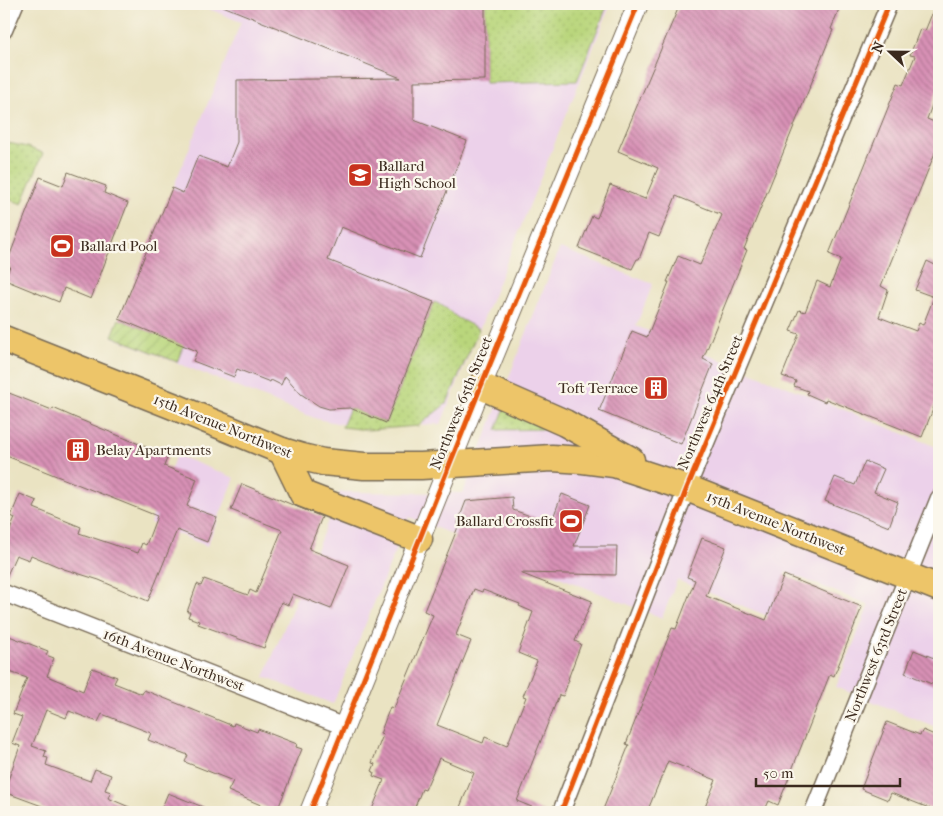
<svg xmlns="http://www.w3.org/2000/svg" width="943" height="816" viewBox="0 0 943 816" font-family="'IM FELL French Canon',serif">
<defs>
<pattern id="grass-dots" width="8" height="8" patternUnits="userSpaceOnUse" patternTransform="scale(1.25)"><rect width="8" height="8" fill="#b9d67c"/><path d="M2 2h.1M6 6h.1" fill="none" stroke="#a0b86b" stroke-width="1.8" stroke-linecap="round"/></pattern>
<pattern id="garden-furrows" width="10" height="10" patternUnits="userSpaceOnUse" patternTransform="scale(1.25)"><rect width="10" height="10" fill="#b9d67c"/><path d="M-1 1l2-2M0 10L10 0M9 11l2-2" fill="none" stroke="#a0b86b"/></pattern>
<pattern id="building-back-hatch" width="6" height="6" patternUnits="userSpaceOnUse" patternTransform="scale(1.25)"><rect width="6" height="6" fill="#d891b6"/><path d="M-1 5l2 2M0 0l6 6M5-1l2 2" fill="none" stroke="#b07793"/></pattern>
</defs>
<rect width="100%" height="100%" fill="#fbf7ec"/>
<filter id="ink" filterUnits="userSpaceOnUse"><feTurbulence type="fractalNoise" baseFrequency=".02" numOctaves="2"/><feDisplacementMap in="SourceGraphic" scale="10" xChannelSelector="R" yChannelSelector="G"/><feConvolveMatrix kernelMatrix="1 2 1 2 8 2 1 2 1" color-interpolation-filters="sRGB"/></filter>
<filter id="wash" filterUnits="userSpaceOnUse"><feTurbulence type="fractalNoise" baseFrequency=".0096" numOctaves="4" result="noise"/><feDisplacementMap in="SourceGraphic" scale="20" xChannelSelector="R" yChannelSelector="G"/><feGaussianBlur stdDeviation="1.12" result="paint"/><feColorMatrix in="noise" values="0 0 0 0 0 0 0 0 0 0 0 0 0 0 0 0 0 1.4 0 .05"/><feComposite in="paint" operator="in"/></filter>
<g filter="url(#wash)">
<rect width="100%" height="100%" fill="#eae3c2"/>
<g fill="#ecd1ea">
<path d="M 197,4 L 611,4 L 441,424 L 356,427 L 317,419 L 112,337 L 241,22 Z"/>
<path d="M 560,248 L 653,284 L 636,326 L 939,448 L 939,728 L 836,687 L 869,605 L 786,572 L 768,616 L 677,580 L 662,618 L 409,517 L 333,704 L 264,677 L 340,492 L 463,493 Z"/>
<path d="M 176,455 L 235,478 L 207,546 L 150,523 Z"/>
</g>
<g fill="url(#grass-dots)" stroke="#7a804d">
<path d="M 485,4 L 608,4 L 577,81 L 485,83 Z"/>
<path d="M 4,142 L 27,147 L 43,153 L 22,204 L 4,197 Z"/>
<path d="M 434,302 C 447,307 448,311 458,318 C 465,322 472,325 479,329 L 447,403 L 418,426 L 368,430 L 342,427 L 350,408 L 386,423 Z"/>
<path d="M 506,405 L 559,429 L 496,430 Z"/>
</g>
<path fill="url(#garden-furrows)" stroke="#7a804d" d="M 119,319 L 184,345 L 177,362 L 112,336 Z"/>
<g id="blocks">
<g fill="url(#building-back-hatch)" fill-rule="evenodd">
<path d="M 218,4 L 485,4 L 485,80 L 414,81 L 414,120 L 467,141 L 420,258 L 341,227 L 328,260 L 434,302 L 386,423 L 350,408 L 329,409 L 319,406 L 301,394 L 285,376 L 281,385 L 271,380 L 270,382 L 237,369 L 234,377 L 193,361 L 197,351 L 119,319 L 172,188 L 183,193 L 198,156 L 227,167 L 237,142 L 237,80 L 401,78 Z"/>
<path d="M 680,4 L 841,4 L 831,29 L 833,30 L 744,249 L 747,250 L 703,359 L 713,364 L 681,444 L 599,411 L 632,331 L 647,337 L 669,282 L 667,282 L 678,256 L 700,265 L 722,215 L 676,196 L 659,237 L 649,233 L 639,259 L 637,259 L 632,269 L 579,248 L 592,216 L 597,218 L 610,185 L 645,199 L 658,168 L 618,151 Z"/>
<path d="M 936,4 L 939,4 L 939,86 L 927,119 L 939,124 L 939,143 L 881,286 L 888,290 L 879,317 L 916,331 L 919,323 L 923,325 L 934,297 L 915,290 L 927,261 L 939,267 L 939,394 L 922,437 L 826,399 L 825,402 L 807,394 L 808,391 L 794,386 L 796,381 L 782,376 L 799,334 L 790,331 L 799,310 L 805,312 L 817,281 L 830,287 L 841,259 L 829,254 L 898,83 L 903,85 L 915,56 L 910,55 L 920,29 L 925,31 Z"/>
<path d="M 68,172 L 106,186 L 104,193 L 128,203 L 91,299 L 64,288 L 59,302 L 5,280 L 10,266 L 6,265 L 40,177 L 63,186 Z"/>
<path d="M 4,391 L 52,410 L 53,408 L 76,418 L 168,456 L 164,466 L 197,479 L 187,506 L 217,517 L 207,542 L 177,530 L 148,601 L 99,580 L 64,569 L 31,555 L 29,560 L 16,555 L 4,582 L 4,545 L 15,518 L 11,516 L 20,494 L 37,501 L 34,508 L 81,527 L 79,533 L 138,553 L 142,543 L 146,545 L 157,516 L 4,455 Z"/>
<path d="M 865,461 L 884,469 L 874,492 L 898,502 L 889,527 L 825,501 L 835,477 L 855,485 Z"/>
<path d="M 242,484 L 322,517 L 309,549 L 349,565 L 331,609 L 293,594 L 288,605 L 281,602 L 264,648 L 198,624 L 199,621 L 188,617 L 190,612 L 187,612 L 197,584 L 201,586 L 204,579 L 248,595 L 250,590 L 256,593 L 282,530 L 231,510 Z"/>
<path d="M 562,494 L 590,505 L 574,546 L 617,546 L 616,575 L 520,573 L 592,601 L 575,641 L 581,644 L 568,679 L 569,680 L 563,696 L 559,695 L 517,801 L 544,812 L 458,812 L 474,773 L 439,758 L 425,790 L 422,789 L 413,812 L 371,812 L 384,780 L 373,776 L 374,772 L 372,771 L 375,764 L 372,763 L 383,735 L 380,734 L 390,707 L 394,708 L 433,615 L 424,611 L 458,527 L 458,522 L 466,501 L 512,497 L 513,510 L 551,523 ZM 474,589 L 482,592 L 483,590 L 520,604 L 519,606 L 533,612 L 518,653 L 537,661 L 523,696 L 526,697 L 507,746 L 485,737 L 483,743 L 437,725 L 471,641 L 456,635 Z"/>
<path d="M 702,538 L 726,547 L 706,596 L 766,620 L 784,575 L 862,607 L 834,676 L 830,674 L 778,805 L 769,801 L 764,812 L 703,812 L 716,780 L 668,761 L 647,812 L 602,812 L 629,745 L 626,744 L 672,628 L 676,629 L 695,580 L 687,577 Z"/>
<path d="M 4,634 L 48,651 L 46,655 L 54,658 L 47,676 L 83,691 L 92,668 L 117,677 L 114,683 L 142,694 L 144,690 L 233,726 L 234,723 L 257,732 L 258,729 L 297,744 L 296,747 L 302,749 L 277,811 L 271,808 L 270,809 L 228,791 L 233,781 L 185,762 L 188,755 L 148,740 L 151,733 L 102,714 L 98,722 L 69,711 L 66,718 L 46,710 L 32,746 L 46,751 L 44,757 L 48,758 L 46,765 L 90,781 L 95,769 L 111,775 L 105,790 L 111,792 L 108,798 L 141,812 L 53,812 L 41,808 L 42,806 L 4,792 L 20,746 L 12,743 L 22,717 L 13,714 L 27,678 L 4,670 Z"/>
<path d="M 914,650 L 939,660 L 939,687 L 905,673 Z"/>
<path d="M 887,722 L 920,735 L 923,730 L 939,737 L 939,795 L 934,810 L 891,793 L 888,800 L 861,789 Z"/>
<path d="M 168,793 L 213,811 L 213,812 L 160,812 Z"/>
</g>
</g>
</g>
<g filter="url(#ink)">
<use href="#blocks" fill-opacity="0" stroke="#786b57" stroke-width="1"/>
<g fill="none" stroke-linecap="round" stroke-linejoin="round">
<defs>
<g id="minor">
<path d="M 4,30 L 15,4"/>
<path d="M 4,593 L 345,727"/>
<path d="M 561,812 L 687,488 L 889,4"/>
<path d="M 813,812 L 939,498"/>
</g>
<path id="tertiary" d="M 310,812 L 481,386 L 638,4"/>
<g id="primary">
<path d="M 4,339 L 173,406 L 282,451 L 302,457 L 323,462 L 364,466 L 421,466 L 552,458 L 583,460 L 614,464 L 687,488 L 939,588"/>
<path d="M 481,386 L 565,423 L 631,460"/>
<path d="M 282,451 L 303,494 L 419,539"/>
</g>
</defs>
<use href="#minor" stroke="#786b57" stroke-width="19"/>
<use href="#tertiary" stroke="#786b57" stroke-width="22"/>
<use href="#primary" stroke="#786b57" stroke-width="29"/>
<use href="#minor" stroke="#fff" stroke-width="16"/>
<use href="#tertiary" stroke="#fff" stroke-width="20"/>
<use href="#primary" stroke="#edc569" stroke-width="26"/>
<defs>
<g id="cycleway">
<path d="M 310,812 L 481,386 L 638,4"/>
<path d="M 561,812 L 687,488 L 889,4"/>
</g>
</defs>
<use href="#cycleway" stroke="#fbf7ec" stroke-width="8"/>
<use href="#cycleway" stroke="#e8590c" stroke-width="5"/>
</g>
</g>
<defs>
<symbol id="school-square" viewBox="-11 -11 22 22"><rect x="-9" y="-9" width="18" height="18" rx="4" fill="#c8321e" stroke="#fbf7ec"/><path d="M0-5L7-2L0 1L-7-2ZM-4 1L0 2.5L4 1V4Q0 6-4 4Z" fill="#fff"/></symbol>
<symbol id="stadium-square" viewBox="-11 -11 22 22"><rect x="-9" y="-9" width="18" height="18" rx="4" fill="#c8321e" stroke="#fbf7ec"/><path d="M0-5a6.5 5 0 1 0 0 10a6.5 5 0 1 0 0-10ZM-3.5-1.8h7v3.6h-7Z" fill="#fff"/></symbol>
<symbol id="building-square" viewBox="-11 -11 22 22"><rect x="-9" y="-9" width="18" height="18" rx="4" fill="#c8321e" stroke="#fbf7ec"/><path d="M-4-6H4V6H1V3H-1V6H-4ZM-2.5-4.3h1.7v1.8h-1.7ZM.8-4.3h1.7v1.8H.8ZM-2.5-1h1.7V.8h-1.7ZM.8-1h1.7V.8H.8Z" fill="#fff"/></symbol>
</defs>
<g fill-rule="evenodd">
<use href="#school-square" x="346" y="161" width="28" height="28"/>
<use href="#stadium-square" x="48" y="232" width="28" height="28"/>
<use href="#building-square" x="642" y="374" width="28" height="28"/>
<use href="#building-square" x="64" y="436" width="28" height="28"/>
<use href="#stadium-square" x="557" y="507" width="28" height="28"/>
</g>
<g text-anchor="middle" stroke-width="4.5" stroke-linejoin="round" paint-order="stroke">
<g font-size="15" fill="#3b2a1e" stroke="#fbf7ec" text-anchor="start">
<text x="378" y="171">Ballard<tspan x="378" dy="17">High School</tspan></text>
<text x="80" y="251">Ballard Pool</text>
<text x="638" y="393" text-anchor="end">Toft Terrace</text>
<text x="96" y="455">Belay Apartments</text>
<text x="554" y="526" text-anchor="end">Ballard Crossfit</text>
</g>
<g font-size="15" fill="#3b2a1e" stroke="#fbf7ec">
<text transform="translate(710 402) rotate(-67)" y="5">Northwest 64th Street</text>
<text transform="translate(461 403) rotate(-68)" y="5">Northwest 65th Street</text>
<text transform="translate(223 426) rotate(22)" y="5">15th Avenue Northwest</text>
<text transform="translate(776 523) rotate(22)" y="5">15th Avenue Northwest</text>
<text transform="translate(876 655) rotate(-68)" y="5">Northwest 63rd Street</text>
<text transform="translate(174 660) rotate(21)" y="5">16th Avenue Northwest</text>
</g>
</g>
<rect width="943" height="816" fill="none" stroke="#fbf7ec" stroke-width="20"/>
<g transform="translate(890 52) rotate(292)" stroke="#fbf7ec" stroke-width="4" paint-order="stroke">
<path d="M0-4L9 19L0 12L-9 19Z" fill="#3b2a1e"/>
<text y="-8" font-size="14" font-weight="bold" text-anchor="middle" fill="#3b2a1e">N</text>
</g>
<path d="M756 778v8h144v-8" fill="none" stroke="#3b2a1e" stroke-width="2.5"/>
<text x="763" y="778" font-size="15" fill="#3b2a1e" stroke="#fbf7ec" stroke-width="4" paint-order="stroke">50 m</text>
</svg>
